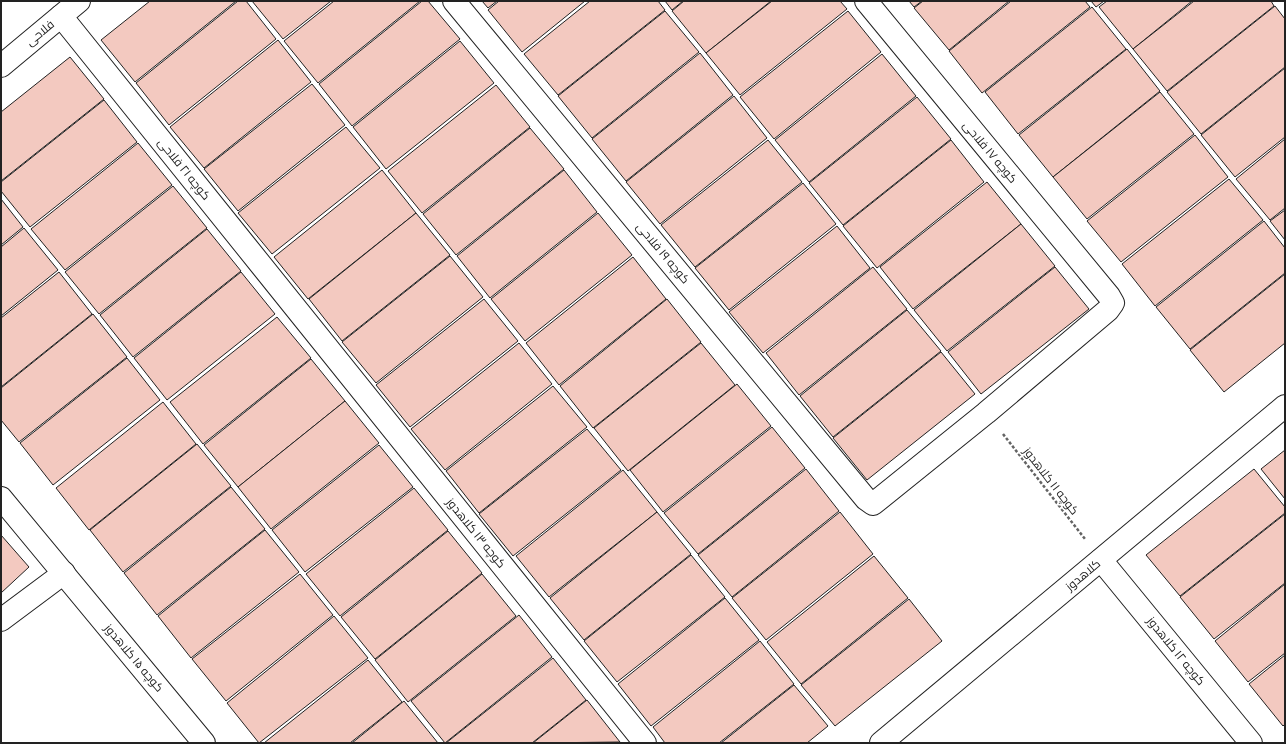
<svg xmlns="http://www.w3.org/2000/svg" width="1286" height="744" viewBox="0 0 1286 744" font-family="'Source Sans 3',Cairo,sans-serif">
<rect width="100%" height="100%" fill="#fff"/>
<g fill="#f3c9c0" stroke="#222">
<path d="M 150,1 L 236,1 L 135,82 L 101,40 Z"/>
<path d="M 238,1 L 246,1 L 276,39 L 169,125 L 136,83 Z"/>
<path d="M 252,1 L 331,1 L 283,39 Z"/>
<path d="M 334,1 L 420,1 L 318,83 L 284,41 Z"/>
<path d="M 422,1 L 428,1 L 460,39 L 352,126 L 319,84 Z"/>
<path d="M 482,1 L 497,1 L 488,8 Z"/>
<path d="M 499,1 L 585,1 L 522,52 L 488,10 Z"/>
<path d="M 590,1 L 658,1 L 665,10 L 558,95 L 524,54 Z"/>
<path d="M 665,1 L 683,1 L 672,10 Z"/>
<path d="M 684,1 L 771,1 L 706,53 L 672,11 Z"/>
<path d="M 772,1 L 840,1 L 847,9 L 740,95 L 706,53 Z"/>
<path d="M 909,1 L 922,1 L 914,7 Z"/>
<path d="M 923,1 L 1009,1 L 949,50 L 914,8 Z"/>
<path d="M 1011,1 L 1085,1 L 1090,7 L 982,93 L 949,51 Z"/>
<path d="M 1091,1 L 1104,1 L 1096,7 Z"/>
<path d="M 1107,1 L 1192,1 L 1133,49 L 1099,7 Z"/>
<path d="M 1194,1 L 1271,1 L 1274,6 L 1167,91 L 1133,49 Z"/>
<path d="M 1275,6 L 1285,19 L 1285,67 L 1201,134 L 1167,92 Z"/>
<path d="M 1092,7 L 1126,49 L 1018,134 L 985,92 Z"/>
<path d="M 665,11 L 699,52 L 592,138 L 558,96 Z"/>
<path d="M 848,11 L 881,52 L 774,139 L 740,97 Z"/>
<path d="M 278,40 L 311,82 L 204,168 L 170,127 Z"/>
<path d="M 460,41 L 494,83 L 386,169 L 353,127 Z"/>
<path d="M 1127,49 L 1160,91 L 1053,177 L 1019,135 Z"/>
<path d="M 700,53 L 733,95 L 626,181 L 592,139 Z"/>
<path d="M 882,54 L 916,96 L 809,182 L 775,140 Z"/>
<path d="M 70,57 L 104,99 L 1,181 L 1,112 Z"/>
<path d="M 1285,68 L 1285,137 L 1235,177 L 1201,135 Z"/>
<path d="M 312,84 L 345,125 L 238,211 L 204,169 Z"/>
<path d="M 496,85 L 530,127 L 422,213 L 388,171 Z"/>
<path d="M 1160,92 L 1194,134 L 1087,219 L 1053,177 Z"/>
<path d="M 734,96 L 767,138 L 660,224 L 626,182 Z"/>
<path d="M 917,97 L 951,139 L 843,225 L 809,183 Z"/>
<path d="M 104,100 L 137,142 L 30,227 L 1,191 L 1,182 Z"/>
<path d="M 346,127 L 380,168 L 272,254 L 238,213 Z"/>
<path d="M 530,128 L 564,169 L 456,255 L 423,214 Z"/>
<path d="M 1195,135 L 1228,177 L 1121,262 L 1087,221 Z"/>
<path d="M 1285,139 L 1285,208 L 1270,220 L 1236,179 Z"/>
<path d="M 768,140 L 802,182 L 695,267 L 661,225 Z"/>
<path d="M 951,140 L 984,182 L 877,268 L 843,226 Z"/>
<path d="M 138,143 L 172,185 L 65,270 L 31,229 Z"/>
<path d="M 382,170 L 416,213 L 308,299 L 274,257 Z"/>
<path d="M 564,170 L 597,212 L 490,298 L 457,256 Z"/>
<path d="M 1229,179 L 1263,220 L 1155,306 L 1122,264 Z"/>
<path d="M 987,182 L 1021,224 L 913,309 L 880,267 Z"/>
<path d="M 803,183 L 836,224 L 729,310 L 695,268 Z"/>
<path d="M 173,186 L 207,228 L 99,314 L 65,272 Z"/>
<path d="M 1,199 L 23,227 L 1,245 Z"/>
<path d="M 1285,210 L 1285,240 L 1270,221 Z"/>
<path d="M 416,213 L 450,255 L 342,341 L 309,299 Z"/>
<path d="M 598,213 L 632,255 L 525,341 L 491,299 Z"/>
<path d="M 1264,221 L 1285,248 L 1285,273 L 1190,349 L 1156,307 Z"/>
<path d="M 1021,224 L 1055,266 L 947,351 L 914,310 Z"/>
<path d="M 837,226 L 870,268 L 763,353 L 729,312 Z"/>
<path d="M 24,228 L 58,270 L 1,316 L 1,247 Z"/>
<path d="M 207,229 L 241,271 L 133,357 L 100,315 Z"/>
<path d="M 450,256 L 483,297 L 376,383 L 342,342 Z"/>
<path d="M 633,257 L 666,299 L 559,385 L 526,343 Z"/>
<path d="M 873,267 L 907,309 L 799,395 L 766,353 Z"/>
<path d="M 1055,267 L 1089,309 L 981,394 L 948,352 Z"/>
<path d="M 59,272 L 92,314 L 1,387 L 1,318 Z"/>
<path d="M 241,272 L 275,314 L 167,400 L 134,358 Z"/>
<path d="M 1285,274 L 1285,343 L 1224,392 L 1190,350 Z"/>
<path d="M 484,299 L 518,341 L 410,427 L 376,385 Z"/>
<path d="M 667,299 L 701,342 L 593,428 L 560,386 Z"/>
<path d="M 907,310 L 941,351 L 833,437 L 800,396 Z"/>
<path d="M 93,314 L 127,357 L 19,442 L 1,420 L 1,388 Z"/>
<path d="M 277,317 L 311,358 L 203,444 L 170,402 Z"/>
<path d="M 519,343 L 552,384 L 445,470 L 411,429 Z"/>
<path d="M 701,343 L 735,385 L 628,471 L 594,428 Z"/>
<path d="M 941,352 L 975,394 L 867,480 L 833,438 Z"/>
<path d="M 127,358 L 160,400 L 53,485 L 20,443 Z"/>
<path d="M 311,359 L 345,401 L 238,487 L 204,445 Z"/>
<path d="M 737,384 L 771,426 L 663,512 L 630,470 Z"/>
<path d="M 553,386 L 587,427 L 479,513 L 446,471 Z"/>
<path d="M 345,401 L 379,443 L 271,529 L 238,487 Z"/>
<path d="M 163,402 L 196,444 L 89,530 L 56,488 Z"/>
<path d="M 772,427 L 805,468 L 698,554 L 664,513 Z"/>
<path d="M 587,429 L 621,470 L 513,556 L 479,514 Z"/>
<path d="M 197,444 L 231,486 L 123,572 L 90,530 Z"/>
<path d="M 379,445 L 413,487 L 305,572 L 272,530 Z"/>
<path d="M 1285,450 L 1285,499 L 1261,469 Z"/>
<path d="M 806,469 L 839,511 L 732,597 L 698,555 Z"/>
<path d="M 1254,469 L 1285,507 L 1285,513 L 1180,596 L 1146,555 Z"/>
<path d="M 623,470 L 657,512 L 549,597 L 516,556 Z"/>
<path d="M 231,487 L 265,529 L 157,615 L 124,573 Z"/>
<path d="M 414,488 L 448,530 L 340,616 L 306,574 Z"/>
<path d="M 657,512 L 691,554 L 584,640 L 550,598 Z"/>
<path d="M 840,512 L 873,554 L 766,640 L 732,598 Z"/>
<path d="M 1285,514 L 1285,583 L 1214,639 L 1180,597 Z"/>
<path d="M 265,530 L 299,572 L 191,658 L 158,616 Z"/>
<path d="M 448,531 L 482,573 L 375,659 L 341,617 Z"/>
<path d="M 1,535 L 29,567 L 1,593 Z"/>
<path d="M 691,555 L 725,597 L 617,682 L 584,641 Z"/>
<path d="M 874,556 L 908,598 L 801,684 L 767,642 Z"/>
<path d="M 300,574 L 333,615 L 226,701 L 192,659 Z"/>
<path d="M 482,574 L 516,616 L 408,702 L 375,660 Z"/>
<path d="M 1285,584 L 1285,653 L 1248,682 L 1215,641 Z"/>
<path d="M 725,598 L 759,640 L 651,726 L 618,684 Z"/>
<path d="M 909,599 L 942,641 L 835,726 L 801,685 Z"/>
<path d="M 519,615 L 552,657 L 445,743 L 411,701 Z"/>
<path d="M 334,616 L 368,658 L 259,743 L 227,703 Z"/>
<path d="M 760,641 L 794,684 L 719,743 L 665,743 L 653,727 Z"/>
<path d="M 1285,655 L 1285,724 L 1283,726 L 1249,684 Z"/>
<path d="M 553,658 L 586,700 L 532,743 L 446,743 Z"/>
<path d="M 368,660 L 402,702 L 350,743 L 264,743 Z"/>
<path d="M 794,685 L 828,726 L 807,743 L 721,743 Z"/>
<path d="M 587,700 L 620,742 L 533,743 Z"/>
<path d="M 404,701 L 438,743 L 352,743 Z"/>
</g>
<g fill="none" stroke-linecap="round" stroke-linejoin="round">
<defs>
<g id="minor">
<path d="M 454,1 L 866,499 L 873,504 L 986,413 L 1108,310 L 1113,303 L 1109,296 L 866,1"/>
<path d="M 61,16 L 645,743"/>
<path d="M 1,66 L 79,1"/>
<path d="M 1,498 L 204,743"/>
<path d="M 1101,560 L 1251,743"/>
<path d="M 1,620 L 64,573"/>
<path d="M 881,743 L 1285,406"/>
</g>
</defs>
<use href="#minor" stroke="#222" stroke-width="24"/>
<path stroke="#646464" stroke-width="2.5" stroke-dasharray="3 2" stroke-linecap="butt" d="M 1003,434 L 1085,539"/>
<use href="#minor" stroke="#fff" stroke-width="22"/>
</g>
<g text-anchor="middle" stroke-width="3" stroke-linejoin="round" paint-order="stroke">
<g font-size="12" fill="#222" stroke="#fff">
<text transform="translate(40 33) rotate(-40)" y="4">فلاحی</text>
<text transform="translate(990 152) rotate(50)" y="4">کوچه ۱۷ فلاحی</text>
<text transform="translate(184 169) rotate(51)" y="4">کوچه ۲۱ فلاحی</text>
<text transform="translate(663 253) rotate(50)" y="4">کوچه ۱۹ فلاحی</text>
<text transform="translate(1051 481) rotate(52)" y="4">کوچه ۱۱ کلاهدوز</text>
<text transform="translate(476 533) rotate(51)" y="4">کوچه ۱۳ کلاهدوز</text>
<text transform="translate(1083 575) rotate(-40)" y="4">کلاهدوز</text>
<text transform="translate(1176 651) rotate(51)" y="4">کوچه ۱۲ کلاهدوز</text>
<text transform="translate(134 658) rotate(50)" y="4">کوچه ۱۵ کلاهدوز</text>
</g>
</g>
<rect width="1286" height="744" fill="none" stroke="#222222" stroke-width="4"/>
</svg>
